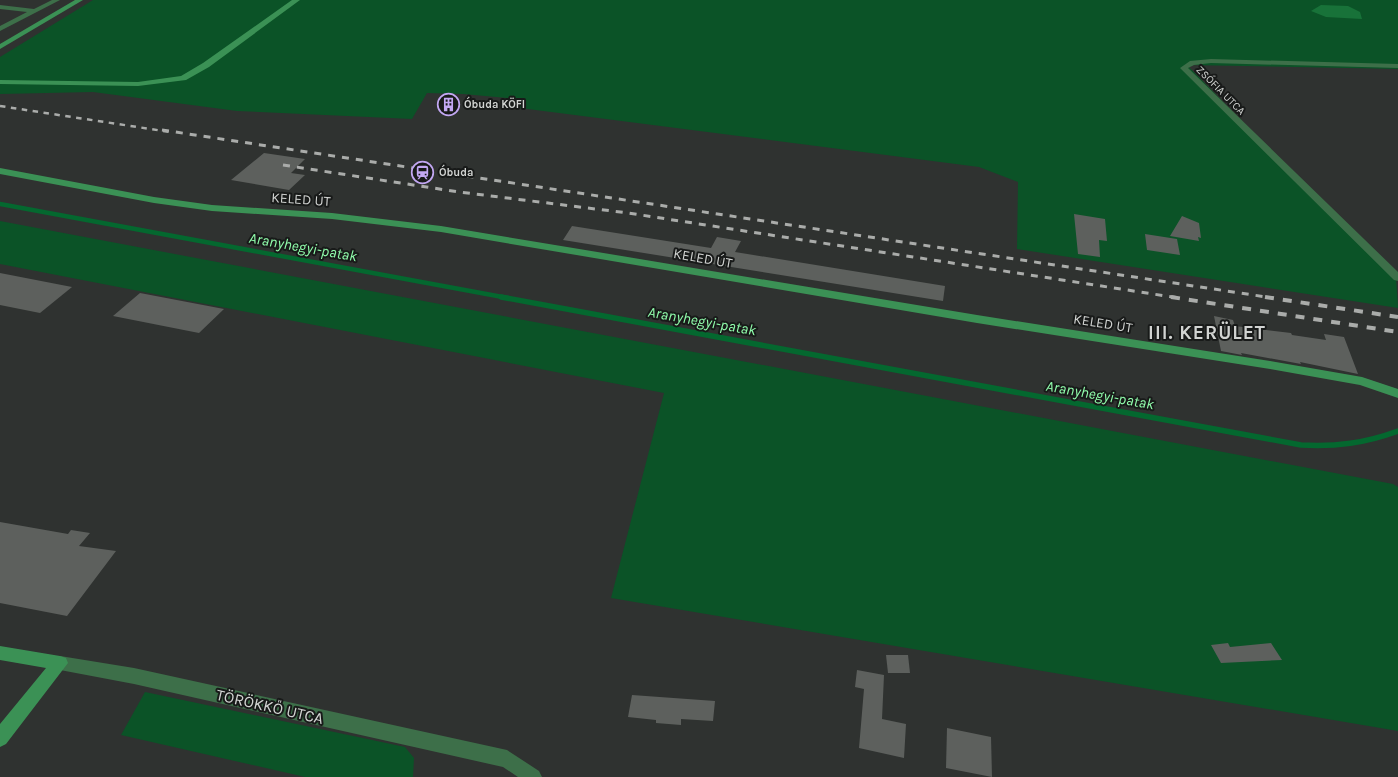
<svg xmlns="http://www.w3.org/2000/svg" width="1398" height="777" viewBox="0 0 1398 777" font-family="Karla,sans-serif">
<rect width="100%" height="100%" fill="#2f3230"/>
<g fill="#0b5327">
<path d="M 93,0 L 1398,0 L 1398,69 L 1187,65 L 1309,190 L 1396,276 L 1398,308 L 1017,249 L 1018,182 L 979,167 L 520,108 L 517,99 L 463,94 L 427,93 L 412,119 L 237,111 L 93,92 L 0,94 L 0,57 Z"/>
<path d="M 0,221 L 1393,484 L 1398,487 L 1398,731 L 611,598 L 664,393 L 0,264 Z"/>
<path d="M 145,692 L 405,747 L 414,758 L 413,777 L 305,777 L 121,735 Z"/>
</g>
<path fill="#187239" d="M 1321,5 L 1348,6 L 1360,12 L 1362,19 L 1326,17 L 1311,11 Z"/>
<g fill="none" stroke-linecap="round" stroke-linejoin="round">
<path stroke="#04682f" stroke-width="4.5" d="M 0,204 L 508,298"/>
<path stroke="#04682f" stroke-width="5.5" d="M 501,297 L 1301,445 C 1336,447 1365,443 1398,431"/>
</g>
<g fill="#5d605d">
<path d="M 264,153 L 305,159 L 291,173 L 305,175 L 289,190 L 231,180 Z"/>
<path d="M 1074,214 L 1105,219 L 1107,241 L 1099,240 L 1100,257 L 1078,254 Z"/>
<path d="M 1182,216 L 1199,223 L 1201,238 L 1198,237 L 1199,241 L 1170,236 Z"/>
<path d="M 572,226 L 711,248 L 717,237 L 741,241 L 735,252 L 945,286 L 943,301 L 563,240 Z"/>
<path d="M 1145,234 L 1177,239 L 1180,255 L 1147,250 Z"/>
<path d="M 0,273 L 72,287 L 40,313 L 0,305 Z"/>
<path d="M 140,293 L 224,309 L 199,333 L 113,316 Z"/>
<path d="M 1214,316 L 1233,320 L 1235,326 L 1291,333 L 1292,335 L 1326,340 L 1324,334 L 1344,337 L 1358,374 L 1300,362 L 1301,364 L 1241,353 L 1242,355 L 1221,351 Z"/>
<path d="M 0,522 L 68,534 L 71,530 L 90,533 L 79,546 L 116,551 L 67,616 L 0,603 Z"/>
<path d="M 1228,643 L 1230,647 L 1271,643 L 1282,660 L 1221,663 L 1211,645 Z"/>
<path d="M 886,655 L 908,655 L 910,673 L 888,673 Z"/>
<path d="M 857,670 L 884,675 L 882,719 L 906,724 L 904,758 L 859,748 L 864,689 L 855,687 Z"/>
<path d="M 632,695 L 715,701 L 713,721 L 681,719 L 681,725 L 656,723 L 656,720 L 628,717 Z"/>
<path d="M 947,728 L 991,737 L 992,777 L 946,768 Z"/>
</g>
<g fill="none" stroke-linecap="round" stroke-linejoin="round">
<g fill="#3d6f49" fill-rule="evenodd">
<path d="M 52,0 L 60,0 L 0,31 L 0,26 L 27,12 L 0,9 L 0,5 L 34,9 Z"/>
<path d="M 1211,59 L 1398,64 L 1398,68 L 1211,63 L 1194,65 L 1188,68 L 1398,272 L 1398,281 L 1394,280 L 1180,68 L 1190,61 Z"/>
<path d="M 60,656 L 134,668 L 507,750 L 539,771 L 542,777 L 518,777 L 503,767 L 134,684 L 60,670 L 54,668 L 52,663 L 54,658 Z"/>
</g>
<g fill="#3b9155" fill-rule="evenodd">
<path d="M 75,0 L 83,0 L 0,49 L 0,44 Z"/>
<path d="M 292,0 L 300,0 L 209,67 L 186,80 L 138,86 L 0,84 L 0,80 L 138,82 L 181,76 L 203,63 Z"/>
<path d="M 0,168 L 154,197 L 212,205 L 332,213 L 441,226 L 977,315 L 1270,361 L 1362,377 L 1398,389 L 1398,398 L 1360,385 L 1270,369 L 977,323 L 441,232 L 332,219 L 212,211 L 154,203 L 0,174 Z"/>
<path d="M 0,646 L 60,656 L 66,658 L 68,663 L 6,744 L 0,747 L 0,724 L 46,668 L 0,660 Z"/>
</g>
<path stroke="#aaacaa" stroke-width="2.5" stroke-dasharray="5.5 5.5" stroke-linecap="butt" d="M 0,106 L 170,132"/>
<g stroke="#aaacaa" stroke-width="3" stroke-dasharray="7 7" stroke-linecap="butt">
<path d="M 162,130 L 1273,298"/>
<path d="M 283,165 L 459,192 L 628,213 L 1179,298"/>
</g>
<g stroke="#aaacaa" stroke-width="4" stroke-dasharray="9 9" stroke-linecap="butt">
<path d="M 1171,297 L 1398,332"/>
<path d="M 1265,297 L 1398,317"/>
</g>
</g>
<defs>
<symbol id="building-ring" viewBox="-11 -11 22 22"><circle r="9.5" fill="#181a19" stroke="#c2a7f2" stroke-width="1.5"/><path d="M-4-6H4V6H1V3H-1V6H-4ZM-2.5-4.3h1.7v1.8h-1.7ZM.8-4.3h1.7v1.8H.8ZM-2.5-1h1.7V.8h-1.7ZM.8-1h1.7V.8H.8Z" fill="#c2a7f2"/></symbol>
<symbol id="station-ring" viewBox="-11 -11 22 22"><circle r="9.5" fill="#181a19" stroke="#c2a7f2" stroke-width="1.5"/><path d="M-3-6H3Q5-6 5-4V2Q5 4 3 4L4.5 6H3L1.5 4h-3L-3 6H-4.5L-3 4Q-5 4-5 2V-4Q-5-6-3-6ZM-3.5-4v3h7v-3ZM-3.5 1v1.5H-2V1ZM2 1v1.5H3.5V1Z" fill="#c2a7f2"/></symbol>
</defs>
<g fill-rule="evenodd">
<use href="#building-ring" x="436" y="92" width="25" height="25"/>
<use href="#station-ring" x="410" y="160" width="25" height="25"/>
</g>
<g text-anchor="middle" stroke-width="4" stroke-linejoin="round" paint-order="stroke">
<g font-size="11" fill="#d2d4d2" stroke="#181a19">
<text transform="translate(1221 90) rotate(45)" y="4">ZSÓFIA UTCA</text>
</g>
<g font-size="11" font-weight="bold" fill="#d2d4d2" stroke="#181a19" text-anchor="start">
<text x="464" y="108">Óbuda KÖFI</text>
<text x="439" y="176">Óbuda</text>
</g>
<g font-size="14" fill="#d2d4d2" stroke="#181a19">
<text transform="translate(301 199) rotate(4)" y="5">KELED ÚT</text>
<text transform="translate(703 258) rotate(10)" y="5">KELED ÚT</text>
<text transform="translate(1103 323) rotate(9)" y="5">KELED ÚT</text>
</g>
<g font-size="15" font-style="italic" fill="#91feac" stroke="#181a19">
<text transform="translate(303 247) rotate(10)" y="5">Aranyhegyi-patak</text>
<text transform="translate(702 321) rotate(10)" y="5">Aranyhegyi-patak</text>
<text transform="translate(1100 395) rotate(10)" y="5">Aranyhegyi-patak</text>
</g>
<g font-size="16" fill="#d2d4d2" stroke="#181a19">
<text transform="translate(270 706) rotate(13)" y="6">TÖRÖKKŐ UTCA</text>
</g>
<g font-size="19" font-weight="bold" letter-spacing="1" fill="#d2d4d2" stroke="#181a19">
<text x="1207" y="339">III. KERÜLET</text>
</g>
</g>
</svg>
